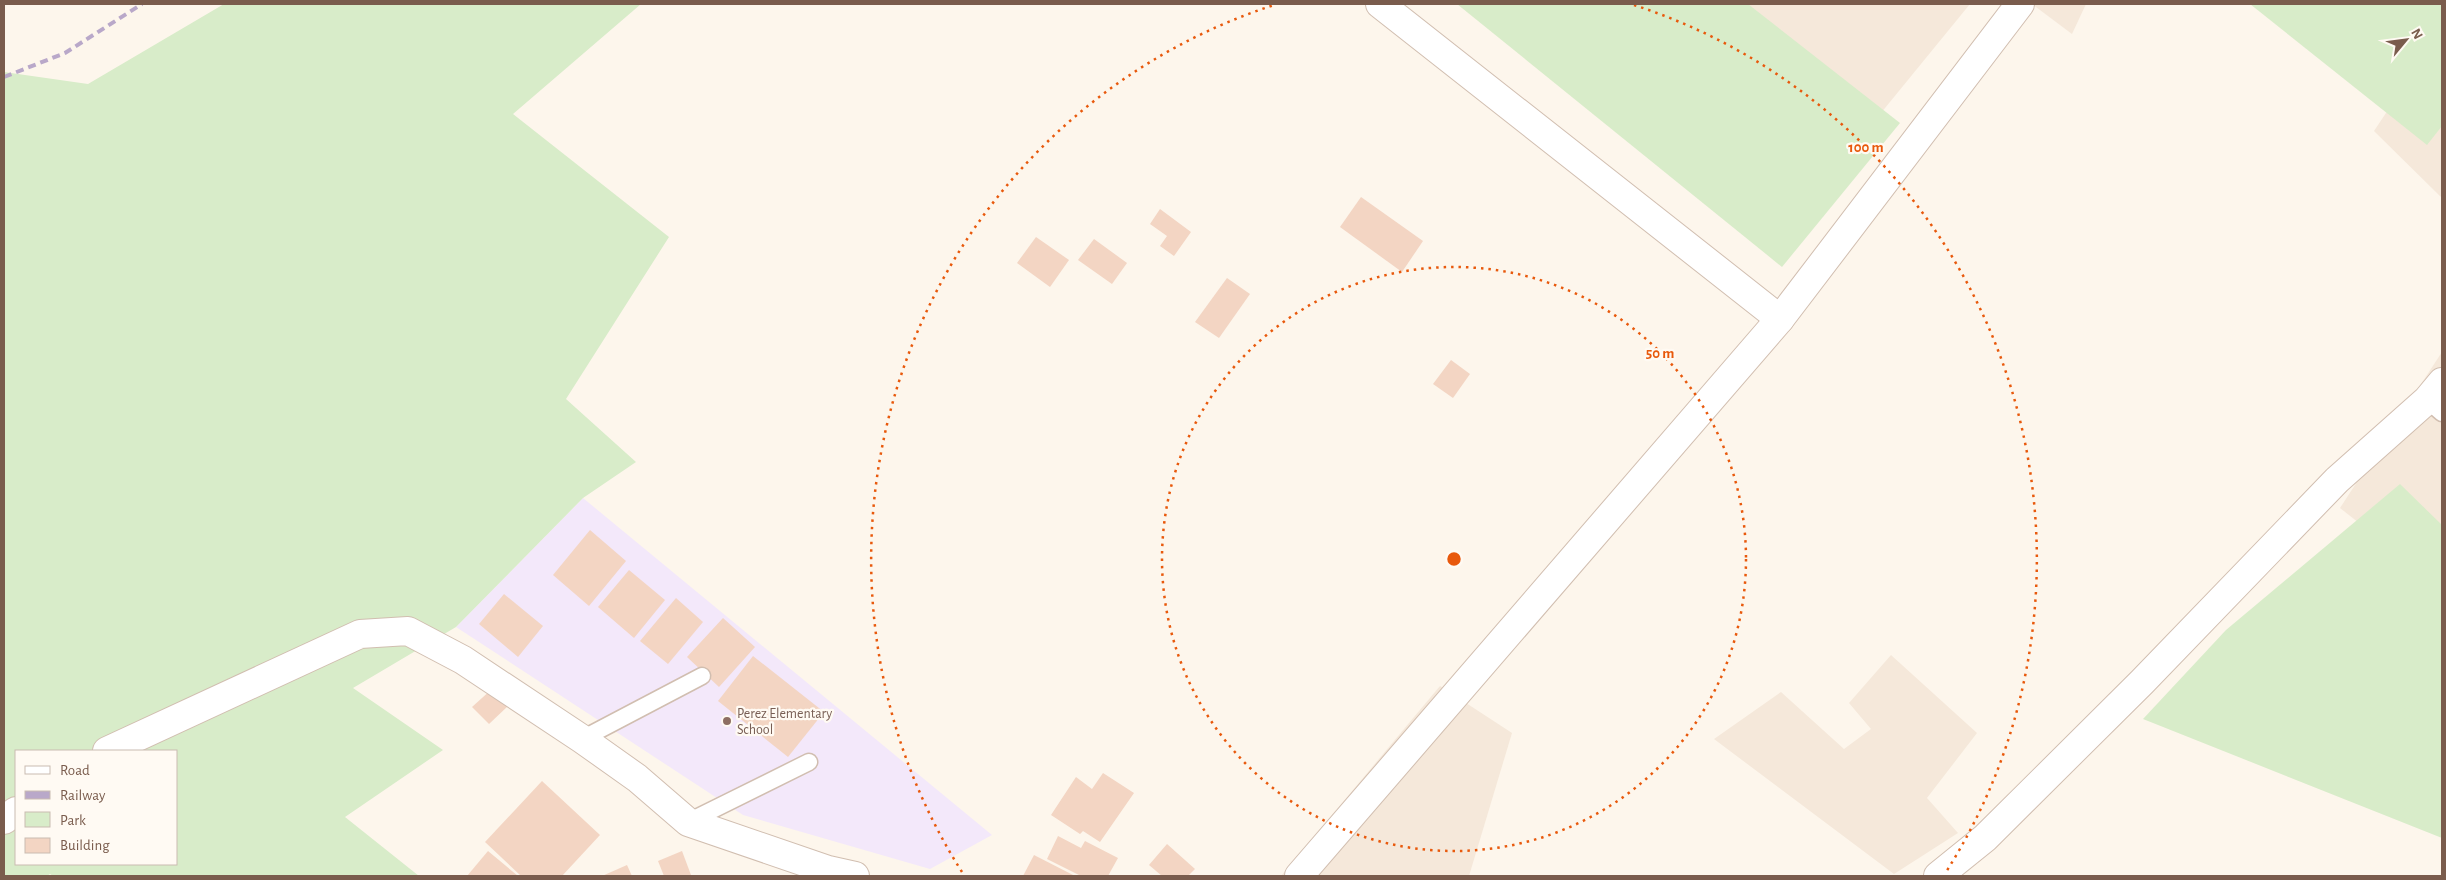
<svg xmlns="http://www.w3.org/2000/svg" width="2446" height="880" viewBox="0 0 2446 880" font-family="'Alegreya Sans',sans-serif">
<rect width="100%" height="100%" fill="#fdf6ec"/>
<g fill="#f5e8da">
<path d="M 1696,4 L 1970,4 L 1863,135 Z"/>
<path d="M 2032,4 L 2086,4 L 2072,34 Z"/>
<path d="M 2428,50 L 2442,60 L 2442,198 L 2374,131 Z"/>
<path d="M 2442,352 L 2442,588 L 2340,508 Z"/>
<path d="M 1891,655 L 1977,733 L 1927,798 L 1958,833 L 1894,874 L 1714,739 L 1781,692 L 1844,749 L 1871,729 L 1849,703 Z"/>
<path d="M 1440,686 L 1512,733 L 1469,876 L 1281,876 Z"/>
</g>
<path fill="#f3e8fa" d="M 583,498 L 992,835 L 930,869 L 743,815 L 456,627 Z"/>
<g fill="#d8ecc9" fill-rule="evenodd">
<path d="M 224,4 L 641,4 L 513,114 L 669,237 L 566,399 L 636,462 L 583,498 L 456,627 L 353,688 L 443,750 L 345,817 L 419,876 L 53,876 L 50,874 L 47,876 L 4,876 L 4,72 L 88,84 ZM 16,751 L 176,751 L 176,864 L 16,864 Z"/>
<path d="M 1457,4 L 1748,4 L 1900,123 L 1782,267 Z"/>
<path d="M 2250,4 L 2442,4 L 2442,126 L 2427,145 Z"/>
<path d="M 2400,484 L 2442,525 L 2442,838 L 2143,719 L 2226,630 Z"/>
</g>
<g fill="#f3d5c3">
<path d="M 1361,197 L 1423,241 L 1402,272 L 1340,227 Z"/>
<path d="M 1160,209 L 1191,232 L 1174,256 L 1160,246 L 1167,236 L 1150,224 Z"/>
<path d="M 1036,237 L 1069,260 L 1050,287 L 1017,263 Z"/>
<path d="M 1094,239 L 1127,263 L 1112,284 L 1078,260 Z"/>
<path d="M 1227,278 L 1250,294 L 1219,338 L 1195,322 Z"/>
<path d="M 1451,360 L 1470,374 L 1453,398 L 1433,384 Z"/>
<path d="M 590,530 L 626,561 L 589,606 L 553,575 Z"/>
<path d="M 629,570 L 665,600 L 634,638 L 598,607 Z"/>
<path d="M 504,594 L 543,626 L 518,657 L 479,624 Z"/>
<path d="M 676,598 L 703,622 L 668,664 L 640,641 Z"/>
<path d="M 723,618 L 755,647 L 719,687 L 687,657 Z"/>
<path d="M 753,656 L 824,712 L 788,757 L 718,701 Z"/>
<path d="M 492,689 L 508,706 L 489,724 L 472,707 Z"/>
<path d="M 1103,773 L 1134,793 L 1100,842 L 1083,831 L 1080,834 L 1051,815 L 1076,777 L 1092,789 Z"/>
<path d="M 542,781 L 600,835 L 562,876 L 521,876 L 485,842 Z"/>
<path d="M 1058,836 L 1081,848 L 1085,841 L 1118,858 L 1108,876 L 1081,876 L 1047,859 Z"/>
<path d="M 1167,844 L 1195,869 L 1188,876 L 1162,876 L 1149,865 Z"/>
<path d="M 488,851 L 518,876 L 467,876 Z"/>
<path d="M 682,851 L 691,875 L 664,876 L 658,861 Z"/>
<path d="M 1034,855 L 1075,876 L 1023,876 Z"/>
<path d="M 627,865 L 632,876 L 602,876 Z"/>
</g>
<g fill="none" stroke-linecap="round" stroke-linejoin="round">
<defs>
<g id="lane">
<path d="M 2427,400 L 2442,413"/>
<path d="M 582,739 L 702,676"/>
<path d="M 688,822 L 809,762"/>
</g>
<g id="street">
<path d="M 1380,4 L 1780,319"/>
<path d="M 107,751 L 360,634 L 408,631 L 463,660 L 582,739 L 637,778 L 688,822 L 828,870 L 855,876"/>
<path d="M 4,820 L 16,811"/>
<path d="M 1299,876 L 1780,319 L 2020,4"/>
<path d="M 1938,876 L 1985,838 L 2142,682 L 2337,480 L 2427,400 L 2442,382"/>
</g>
</defs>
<use href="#lane" stroke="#d1beb0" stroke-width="19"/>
<use href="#street" stroke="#d1beb0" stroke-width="30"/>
<use href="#lane" stroke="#fff" stroke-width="16"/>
<use href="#street" stroke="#fff" stroke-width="28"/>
<path stroke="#b9a8c9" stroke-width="4" stroke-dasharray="8 5" stroke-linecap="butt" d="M 4,77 L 65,53 L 142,4"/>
</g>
<g fill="none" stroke="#e8590c" stroke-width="2.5" stroke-dasharray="2.5 5">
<circle cx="1454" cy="559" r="292"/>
<path d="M962 872A583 583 0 0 1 1274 5M1634 5A583 583 0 0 1 1946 872"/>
</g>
<circle fill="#8d6e63" stroke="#fffaf3" stroke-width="2" cx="727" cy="721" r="5"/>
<g text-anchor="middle" stroke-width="4.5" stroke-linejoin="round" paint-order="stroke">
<g font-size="14" fill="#785e54" stroke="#fffaf3" text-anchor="start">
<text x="737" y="718">Perez Elementary<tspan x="737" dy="16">School</tspan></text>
</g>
</g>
<circle cx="1454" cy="559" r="8" fill="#e8590c" stroke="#fffaf3" stroke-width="2.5"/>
<g font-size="15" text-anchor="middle" font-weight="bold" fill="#e8590c" stroke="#fffaf3" stroke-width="4.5" stroke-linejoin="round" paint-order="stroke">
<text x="1866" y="152">100 m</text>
<text x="1660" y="358">50 m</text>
</g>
<rect width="2446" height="880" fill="none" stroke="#7a5c4d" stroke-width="10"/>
<rect x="15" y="750" width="162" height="115" fill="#fffaf3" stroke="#cabbb1"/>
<rect x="25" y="766" width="25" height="8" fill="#ffffff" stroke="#cabbb1"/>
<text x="60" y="775" font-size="15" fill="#7a5c4d">Road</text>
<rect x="25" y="791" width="25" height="8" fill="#b9a8c9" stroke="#cabbb1"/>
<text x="60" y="800" font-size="15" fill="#7a5c4d">Railway</text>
<rect x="25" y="812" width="25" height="15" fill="#d8ecc9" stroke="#cabbb1"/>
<text x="60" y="825" font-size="15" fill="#7a5c4d">Park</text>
<rect x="25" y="838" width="25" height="15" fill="#f3d5c3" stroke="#cabbb1"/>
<text x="60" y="850" font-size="15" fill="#7a5c4d">Building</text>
<g transform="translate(2406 40) rotate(61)" stroke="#fffaf3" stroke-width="4" paint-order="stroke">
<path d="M0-4L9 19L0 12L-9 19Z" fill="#7a5c4d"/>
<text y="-8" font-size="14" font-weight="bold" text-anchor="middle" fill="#7a5c4d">N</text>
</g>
</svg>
